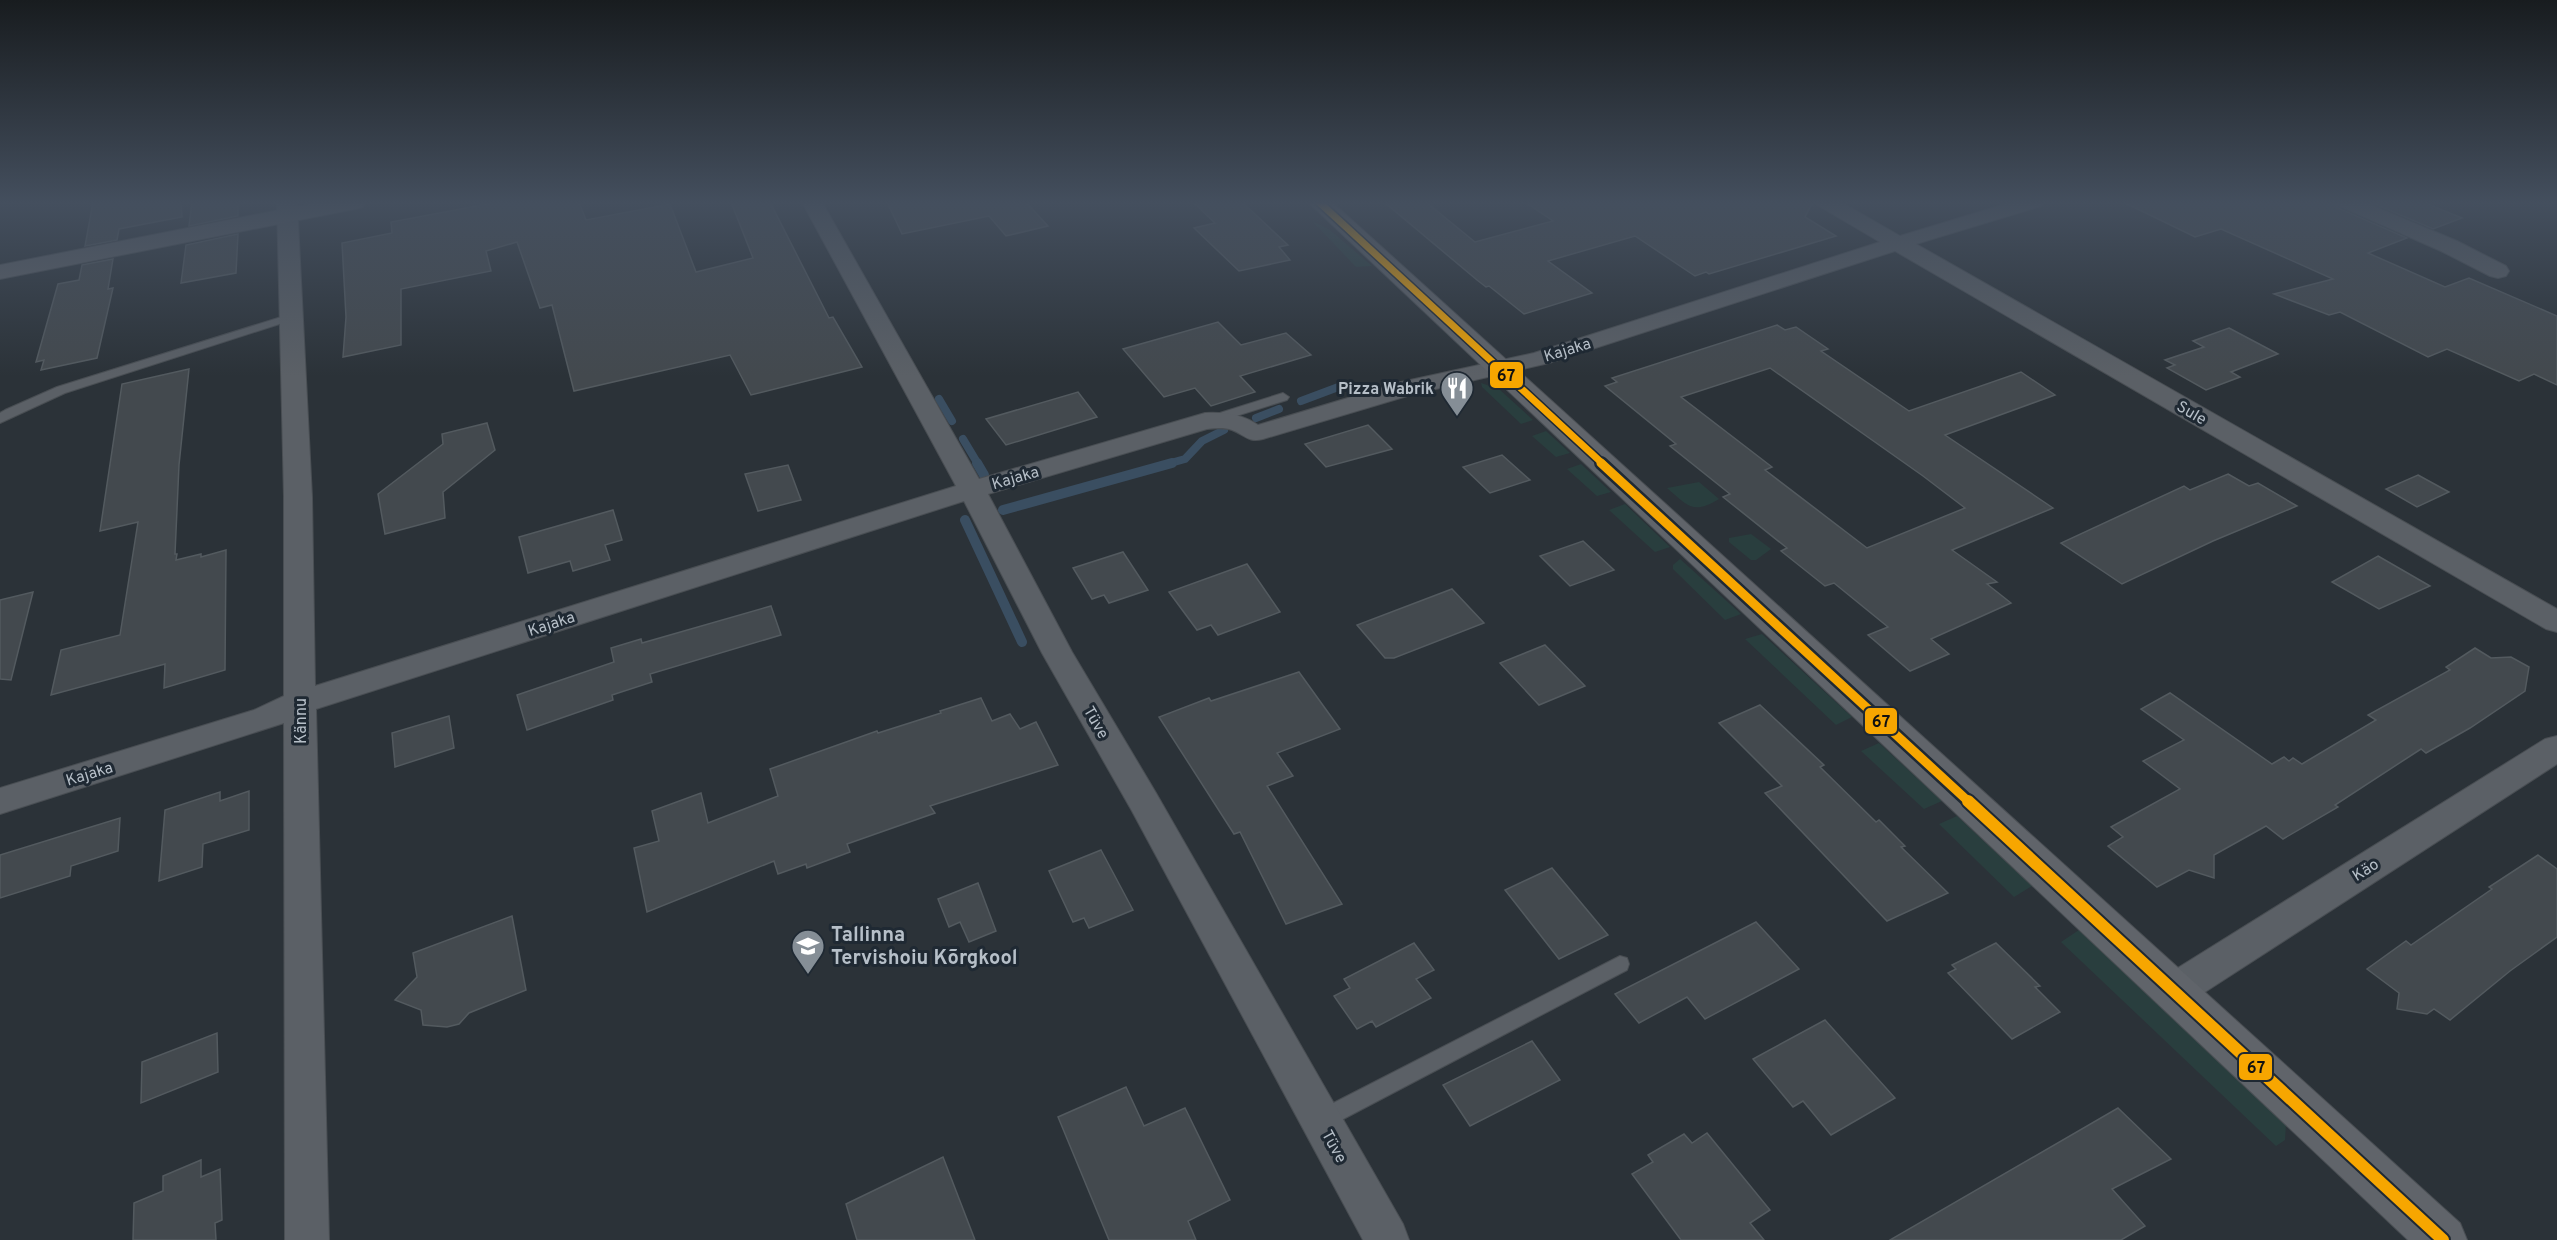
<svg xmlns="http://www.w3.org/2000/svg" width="2557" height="1240" viewBox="0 0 2557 1240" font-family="Overpass,sans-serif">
<rect width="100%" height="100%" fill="#2b3238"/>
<g fill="#293e3e">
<path d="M 1312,221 L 1330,230 L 1372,266 L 1356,267 Z"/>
<path d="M 1481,383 L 1499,389 L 1533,420 L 1521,424 L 1482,387 Z"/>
<path d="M 1546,431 L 1570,453 L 1556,457 L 1532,436 Z"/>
<path d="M 1581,464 L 1611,492 L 1597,496 L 1567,469 Z"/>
<path d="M 1699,482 L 1719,499 C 1693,515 1688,506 1667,488 Z"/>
<path d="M 1625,504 L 1670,547 L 1655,552 L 1609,510 Z"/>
<path d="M 1751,534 L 1771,549 L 1756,560 L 1751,560 L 1729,542 L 1729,538 Z"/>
<path d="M 1680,559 L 1741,614 L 1725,620 L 1673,569 L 1673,565 Z"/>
<path d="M 1762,634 L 1852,717 L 1836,725 L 1745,639 Z"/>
<path d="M 1879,743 L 1942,801 L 1924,809 L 1861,751 Z"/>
<path d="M 1957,816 L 2032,886 L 2014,897 L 1939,824 Z"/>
<path d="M 2079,930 L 2286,1124 L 2285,1140 L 2276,1146 L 2061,942 Z"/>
</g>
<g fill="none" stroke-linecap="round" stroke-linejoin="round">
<g stroke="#3a4e61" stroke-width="8">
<path d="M 939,399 L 952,421"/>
<path d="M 1301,401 L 1341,386"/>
<path d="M 1256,418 L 1279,409"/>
<path d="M 963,439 L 978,464"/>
<path d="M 1167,464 L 1185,459 L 1202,441 L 1224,430"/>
</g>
<g stroke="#3a4e61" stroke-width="10">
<path d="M 977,463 L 984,475"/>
<path d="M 1003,510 L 1172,463"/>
<path d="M 965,520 L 1022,642"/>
</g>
</g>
<g fill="#43494e" stroke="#535a5f" stroke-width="1.5" fill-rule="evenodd">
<path d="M 93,202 L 181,202 L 182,217 L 119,229 L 117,240 L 85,246 Z"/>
<path d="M 192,202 L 238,202 L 238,216 L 189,226 Z"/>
<path d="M 498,202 L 579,202 L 586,220 L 670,204 L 696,272 L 753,258 L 731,202 L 770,202 L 829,318 L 833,317 L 862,367 L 751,395 L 730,355 L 574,391 L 552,305 L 540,308 L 517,242 L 486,251 L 491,271 L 401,289 L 401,345 L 343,357 L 346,317 L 342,243 L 392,233 L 391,222 Z"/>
<path d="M 887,202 L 1026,202 L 1048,226 L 1006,236 L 989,216 L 902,234 Z"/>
<path d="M 1193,202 L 1242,202 L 1288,245 L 1279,247 L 1290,260 L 1239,271 L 1194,228 L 1215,223 Z"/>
<path d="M 1384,202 L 1426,202 L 1475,242 L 1553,221 L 1525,202 L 1813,202 L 1805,217 L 1836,236 L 1709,274 L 1706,272 L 1695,276 L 1635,236 L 1548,261 L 1592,293 L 1524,314 L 1489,286 L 1486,287 L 1477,280 Z"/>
<path d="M 2123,202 L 2334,202 L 2338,208 L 2407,238 L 2368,253 L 2445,287 L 2469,278 L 2557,316 L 2557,385 L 2534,374 L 2519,381 L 2447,349 L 2428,357 L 2340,312 L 2329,315 L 2274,294 L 2333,279 L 2221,229 L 2195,237 Z"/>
<path d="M 2370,202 L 2423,202 L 2462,218 L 2433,229 Z"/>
<path d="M 238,234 L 236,273 L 181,283 L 186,245 Z"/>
<path d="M 113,259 L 108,289 L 113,288 L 97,358 L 41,370 L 44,360 L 36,362 L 58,284 L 79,280 L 82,265 Z"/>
<path d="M 1218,322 L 1241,345 L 1286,333 L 1311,355 L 1240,376 L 1255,392 L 1211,406 L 1195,388 L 1164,397 L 1123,349 Z"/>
<path d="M 1777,325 L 1785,330 L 1796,327 L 1828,349 L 1821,351 L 1909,411 L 2021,372 L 2055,395 L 1945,435 L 2053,508 L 1952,550 L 1997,582 L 1987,584 L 2011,603 L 1931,639 L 1949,654 L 1910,671 L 1868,635 L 1888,627 L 1834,583 L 1825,586 L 1781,551 L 1787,548 L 1723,497 L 1730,494 L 1670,446 L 1676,444 L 1605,386 L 1617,382 L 1612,378 ZM 1770,368 L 1923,476 L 1965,508 L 1867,548 L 1765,470 L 1772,467 L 1681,397 Z"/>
<path d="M 2229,328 L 2278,354 L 2231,372 L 2240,377 L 2206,390 L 2167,368 L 2175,365 L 2165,360 L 2204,347 L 2193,341 Z"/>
<path d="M 189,369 L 179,465 L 175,554 L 177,554 L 176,560 L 201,554 L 201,557 L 226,550 L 225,670 L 164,688 L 165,664 L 51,695 L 61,650 L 120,635 L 138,522 L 100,531 L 122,384 Z"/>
<path d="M 1078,392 L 1097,417 L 1006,445 L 986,419 Z"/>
<path d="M 487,423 L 495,450 L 443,492 L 445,518 L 385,534 L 378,494 L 443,444 L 442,434 Z"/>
<path d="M 1368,425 L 1392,449 L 1326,467 L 1305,444 Z"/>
<path d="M 1502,455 L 1530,480 L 1490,493 L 1463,467 Z"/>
<path d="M 788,465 L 801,500 L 758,511 L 745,474 Z"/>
<path d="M 2228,474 L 2249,486 L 2258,483 L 2297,506 L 2213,541 L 2122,584 L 2061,543 L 2184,486 L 2190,490 Z"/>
<path d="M 2418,475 L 2449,492 L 2417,507 L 2386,489 Z"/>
<path d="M 613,510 L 622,540 L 605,545 L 610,560 L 573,571 L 570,561 L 528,573 L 519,537 Z"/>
<path d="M 1583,541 L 1614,570 L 1570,586 L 1540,556 Z"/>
<path d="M 1123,552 L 1148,590 L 1109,603 L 1104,595 L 1092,599 L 1073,568 Z"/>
<path d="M 2378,556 L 2430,586 L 2379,609 L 2332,582 Z"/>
<path d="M 1247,564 L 1280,612 L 1218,635 L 1211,625 L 1197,630 L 1169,592 Z"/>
<path d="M 1452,589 L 1484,623 L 1394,658 L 1385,658 L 1357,625 Z"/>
<path d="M 33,592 L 11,680 L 0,679 L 0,600 Z"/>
<path d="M 771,606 L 781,635 L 650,674 L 652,682 L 612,695 L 613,700 L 527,730 L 517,695 L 614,662 L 611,648 L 641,639 L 642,643 Z"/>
<path d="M 1545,645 L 1585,686 L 1539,705 L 1500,663 Z"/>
<path d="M 2475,648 L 2491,658 L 2511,657 L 2529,667 L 2525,691 L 2470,728 L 2426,753 L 2421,749 L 2335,805 L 2338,807 L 2283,839 L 2266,826 L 2214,855 L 2214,878 L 2189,870 L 2157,887 L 2108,846 L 2123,837 L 2111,827 L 2180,789 L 2143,761 L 2184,740 L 2141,709 L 2170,693 L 2272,764 L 2284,757 L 2289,761 L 2293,758 L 2302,764 L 2376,720 L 2368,715 L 2450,670 L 2446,667 Z"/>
<path d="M 1299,672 L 1340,729 L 1277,753 L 1293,776 L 1267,786 L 1342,904 L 1286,924 L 1240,832 L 1234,834 L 1159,717 L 1209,698 L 1211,701 Z"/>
<path d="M 981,698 L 992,721 L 1010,714 L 1020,729 L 1036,722 L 1058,765 L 930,806 L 935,813 L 847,844 L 850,852 L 807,868 L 806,864 L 778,874 L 774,861 L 647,912 L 634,848 L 659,841 L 652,811 L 701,793 L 708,823 L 778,796 L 770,769 L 877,731 L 878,733 L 941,713 L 940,711 Z"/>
<path d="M 1760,705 L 1824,765 L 1820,767 L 1876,822 L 1879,820 L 1905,846 L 1901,847 L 1948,893 L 1887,921 L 1765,793 L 1782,786 L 1719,723 Z"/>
<path d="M 449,716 L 454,748 L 395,767 L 392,733 Z"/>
<path d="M 249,791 L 249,830 L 203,844 L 202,867 L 159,881 L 165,810 L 220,792 L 220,801 Z"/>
<path d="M 120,818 L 118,851 L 71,866 L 70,876 L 0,898 L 0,855 Z"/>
<path d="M 1101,850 L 1133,910 L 1089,928 L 1084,918 L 1073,922 L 1049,871 Z"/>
<path d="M 2538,855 L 2557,869 L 2557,937 L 2510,971 L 2450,1020 L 2434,1009 L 2427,1014 L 2397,1009 L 2399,993 L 2367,969 L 2406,941 L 2411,945 L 2492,889 L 2489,887 Z"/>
<path d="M 1552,868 L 1608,935 L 1559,959 L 1505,890 Z"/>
<path d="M 978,883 L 996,931 L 969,942 L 960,922 L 949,927 L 938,899 Z"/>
<path d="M 512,916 L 526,990 L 469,1013 L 459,1024 L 447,1027 L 423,1025 L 421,1010 L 395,1000 L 417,977 L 413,953 Z"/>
<path d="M 1756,922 L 1799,969 L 1705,1019 L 1687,997 L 1639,1023 L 1615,994 Z"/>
<path d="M 1414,943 L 1434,970 L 1416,979 L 1431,998 L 1376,1027 L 1372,1021 L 1357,1029 L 1334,996 L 1350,988 L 1344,979 Z"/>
<path d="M 1996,943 L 2040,986 L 2035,987 L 2060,1012 L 2012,1039 L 1948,973 L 1956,969 L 1952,965 Z"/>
<path d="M 1825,1020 L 1895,1098 L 1831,1135 L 1803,1101 L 1793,1107 L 1753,1059 Z"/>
<path d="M 217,1033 L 218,1072 L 141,1103 L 142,1062 Z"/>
<path d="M 1532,1041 L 1560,1080 L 1470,1126 L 1443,1085 Z"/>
<path d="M 1126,1087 L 1144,1126 L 1185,1108 L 1230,1200 L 1188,1221 L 1196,1240 L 1109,1240 L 1058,1117 Z"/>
<path d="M 2118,1108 L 2171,1159 L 2112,1189 L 2145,1226 L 2121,1240 L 1890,1240 Z"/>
<path d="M 1707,1133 L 1770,1210 L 1750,1223 L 1764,1240 L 1681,1240 L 1632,1174 L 1653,1162 L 1648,1155 L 1684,1134 L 1692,1143 Z"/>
<path d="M 943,1157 L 975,1240 L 857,1240 L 846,1204 Z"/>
<path d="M 201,1160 L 201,1177 L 220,1169 L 222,1220 L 215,1223 L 216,1240 L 133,1240 L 134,1203 L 163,1191 L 163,1176 Z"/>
</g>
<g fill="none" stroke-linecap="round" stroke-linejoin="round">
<defs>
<g id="lane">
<path d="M 291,314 L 295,315 L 295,319 L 65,393 L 0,423 L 0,413 L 5,410 L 57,387 Z"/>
<path d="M 1283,393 L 1289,397 L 1287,400 L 1211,424 L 1205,420 L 1207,417 Z"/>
<path d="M 1620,956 L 1627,958 L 1629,964 L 1627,970 L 1328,1127 L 1321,1130 L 1314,1127 L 1311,1120 L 1314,1113 Z"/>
</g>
<g id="street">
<path d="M 277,202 L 297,202 L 312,497 L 315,686 L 956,486 L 802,202 L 822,202 L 979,479 L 1205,413 C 1224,412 1242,414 1258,425 L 1401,382 L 1534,353 L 1880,242 L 1819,206 L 1816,202 L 1841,202 L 1900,236 L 2012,202 L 2044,202 L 2041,206 L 1916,244 L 2557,609 L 2557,632 L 2546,629 L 1895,251 L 1549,363 L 1414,394 L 1263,439 C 1248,443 1245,435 1232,430 C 1224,427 1215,428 1207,429 L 988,494 L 1072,652 L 1156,793 L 1403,1224 L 1409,1240 L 1363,1240 L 1132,811 L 1042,653 L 964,501 L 316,709 L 329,1240 L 285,1240 L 284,723 L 0,814 L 0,788 L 254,710 L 284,696 L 284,497 Z"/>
<path d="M 2336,202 L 2364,202 L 2457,241 L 2506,266 L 2509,271 L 2506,276 L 2498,278 L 2490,276 L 2441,251 L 2339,206 Z"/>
<path d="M 2557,736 L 2557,764 L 2188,1003 L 2174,1008 L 2160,1003 L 2155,991 L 2160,979 L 2545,739 Z"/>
</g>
<g id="secondary">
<path d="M 320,202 L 366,202 L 363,207 L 355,209 L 0,279 L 0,265 Z"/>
<path d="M 1308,202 L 1332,202 L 2460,1223 L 2467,1240 L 2408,1240 Z"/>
</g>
</defs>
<use href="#lane" stroke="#494e53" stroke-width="2"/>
<use href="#street" stroke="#494e53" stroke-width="2"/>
<use href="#secondary" stroke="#494e53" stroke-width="2"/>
<use href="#lane" fill="#5b6066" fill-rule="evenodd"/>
<use href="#street" fill="#5b6066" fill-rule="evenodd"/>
<use href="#secondary" fill="#60646a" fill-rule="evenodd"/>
<defs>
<path id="bus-1-far2" d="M 1319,202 L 1603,464"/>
<path id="bus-1-far1" d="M 1601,463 L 1969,802"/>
<path id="bus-1" d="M 1968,801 L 2443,1240"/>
</defs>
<use href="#bus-1-far2" stroke="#1f2933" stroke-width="10"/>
<use href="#bus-1-far1" stroke="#1f2933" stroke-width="14"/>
<use href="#bus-1" stroke="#1f2933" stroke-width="16"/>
<use href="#bus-1-far2" stroke="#f7a600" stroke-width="7"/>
<use href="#bus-1-far1" stroke="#f7a600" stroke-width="9"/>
<use href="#bus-1" stroke="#f7a600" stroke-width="12"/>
</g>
<linearGradient id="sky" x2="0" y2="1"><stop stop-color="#181c1f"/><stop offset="0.54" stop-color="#444f5e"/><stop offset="1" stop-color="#444f5e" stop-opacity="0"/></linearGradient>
<rect width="2557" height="376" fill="url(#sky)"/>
<defs>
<symbol id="restaurant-pin" viewBox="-11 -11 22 30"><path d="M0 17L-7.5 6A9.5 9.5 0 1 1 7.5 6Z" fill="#858e96" stroke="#1f2933"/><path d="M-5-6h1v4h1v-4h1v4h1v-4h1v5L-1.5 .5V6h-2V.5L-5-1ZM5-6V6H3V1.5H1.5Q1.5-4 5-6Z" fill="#fff"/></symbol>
<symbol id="university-pin" viewBox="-11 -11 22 30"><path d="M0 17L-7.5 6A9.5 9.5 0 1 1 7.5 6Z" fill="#858e96" stroke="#1f2933"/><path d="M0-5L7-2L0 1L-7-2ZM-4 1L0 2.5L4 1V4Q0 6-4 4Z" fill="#fff"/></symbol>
</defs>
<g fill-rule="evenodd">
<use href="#restaurant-pin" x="1438" y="369" width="38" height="52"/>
<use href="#university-pin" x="789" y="927" width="38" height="52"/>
</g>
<g text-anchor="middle" stroke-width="6" stroke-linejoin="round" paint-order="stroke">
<g font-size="16" fill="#b6bfc8" stroke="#1f2933">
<text transform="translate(1567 349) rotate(-17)" y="6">Kajaka</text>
<text transform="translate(2192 412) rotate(30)" y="6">Sule</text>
<text transform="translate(1015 477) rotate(-16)" y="6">Kajaka</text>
<text transform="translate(551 623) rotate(-18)" y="6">Kajaka</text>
<text transform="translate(300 721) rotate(-90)" y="6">Kännu</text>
<text transform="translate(1097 722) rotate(60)" y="6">Tüve</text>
<text transform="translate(89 773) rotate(-17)" y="6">Kajaka</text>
<text transform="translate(2365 869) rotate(-32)" y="6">Käo</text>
<text transform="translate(1335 1146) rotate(61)" y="6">Tüve</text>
</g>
<g font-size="16" font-weight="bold" fill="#b6bfc8" stroke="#1f2933" text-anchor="end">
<text x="1434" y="394">Pizza Wabrik</text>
</g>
<g font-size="20" font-weight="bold" fill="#b6bfc8" stroke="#1f2933" text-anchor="start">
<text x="831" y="941">Tallinna<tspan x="831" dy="23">Tervishoiu Kõrgkool</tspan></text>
</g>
</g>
<g stroke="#1f2933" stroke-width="2">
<rect x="1489" y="361" width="35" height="28" rx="6" fill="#f7a600"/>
<rect x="1864" y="707" width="34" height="28" rx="6" fill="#f7a600"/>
<rect x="2238" y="1053" width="35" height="28" rx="6" fill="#f7a600"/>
</g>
<g font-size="16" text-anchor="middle" font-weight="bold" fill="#111">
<text x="1506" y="381">67</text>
<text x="1881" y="727">67</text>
<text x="2256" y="1073">67</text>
</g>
</svg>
